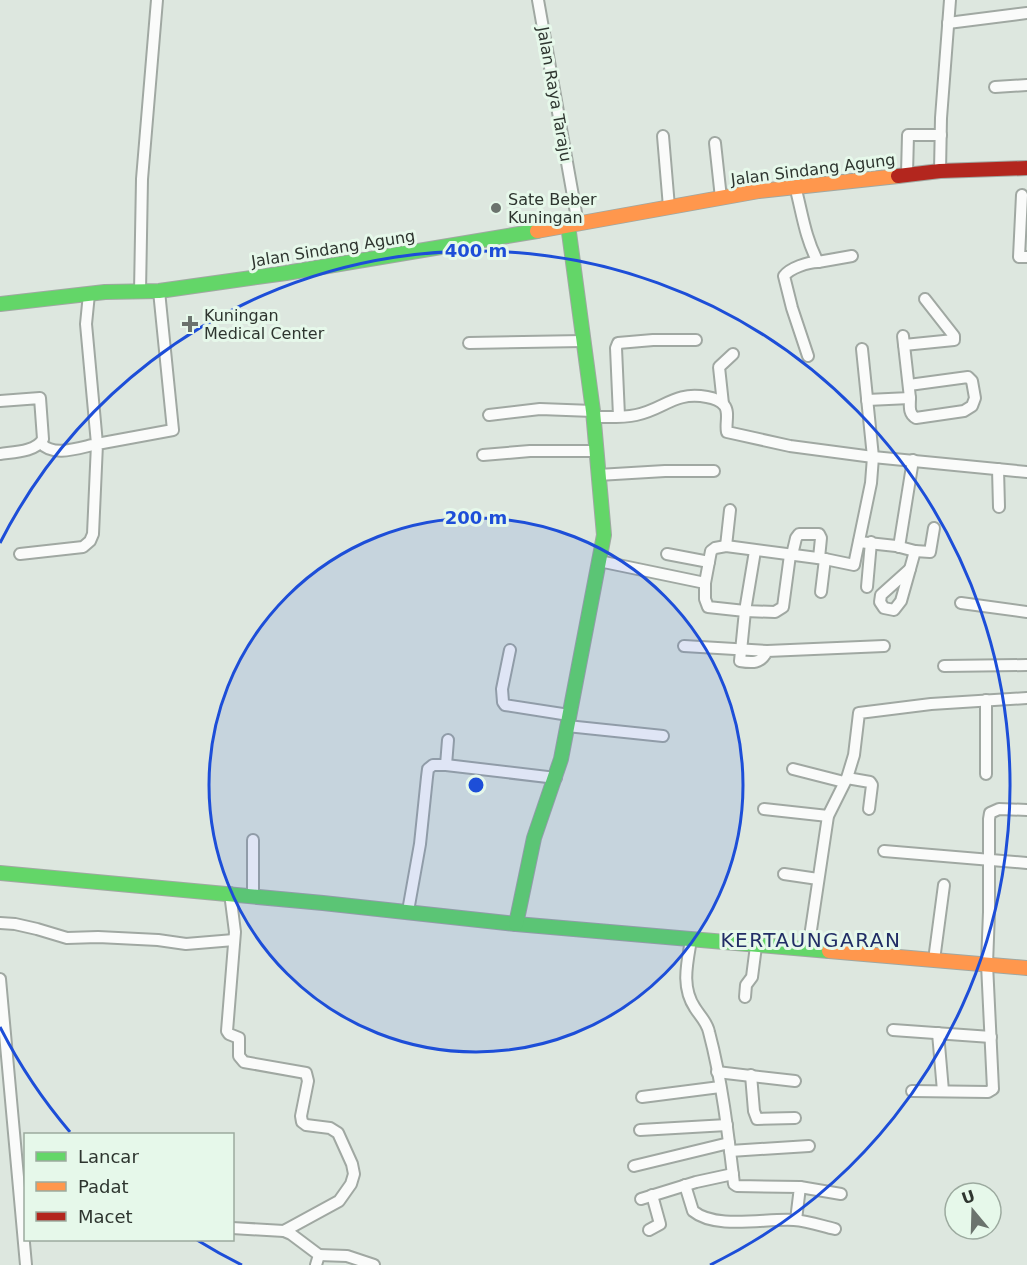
<svg xmlns="http://www.w3.org/2000/svg" width="1027" height="1265" viewBox="0 0 1027 1265" font-family="'DejaVu Sans',sans-serif">
<rect width="100%" height="100%" fill="#dde7df"/>
<g fill="none" stroke-linecap="round" stroke-linejoin="round">
<defs>
<g id="street">
<path d="M 538,0 L 578,224"/>
<path d="M 948,23 L 1027,13"/>
<path d="M 995,87 L 1027,85"/>
<path d="M 663,136 L 669,207"/>
<path d="M 715,143 L 721,198"/>
<path d="M 940,171 L 941,118 L 950,0"/>
<path d="M 907,174 L 908,135 L 941,135"/>
<path d="M 795,186 C 802,212 805,238 818,262 C 808,262 790,268 784,276 L 792,308 L 808,356"/>
<path d="M 1022,195 L 1019,257 L 1027,257"/>
<path d="M 818,262 L 852,256"/>
<path d="M 140,292 L 142,179 L 157,0"/>
<path d="M 469,343 L 583,341"/>
<path d="M 904,345 L 954,340 L 954,336 L 925,299"/>
<path d="M 909,385 L 968,377 L 972,381 L 975,398 L 972,406 L 964,411 L 916,418 C 908,414 910,405 910,398"/>
<path d="M 867,400 L 910,398 L 903,336"/>
<path d="M 0,401 L 40,398 L 43,439 C 36,452 13,452 0,454"/>
<path d="M 723,404 L 719,367 L 733,354"/>
<path d="M 489,415 L 540,409 L 593,411"/>
<path d="M 619,416 L 616,348 L 618,343 L 653,340 L 696,340"/>
<path d="M 593,417 C 607,417 622,418 636,415 C 665,409 674,391 707,397 C 713,398 720,400 724,405 C 730,412 725,424 727,432 L 790,446 L 873,457 L 1027,472"/>
<path d="M 41,443 C 53,458 81,447 97,444 L 86,324 L 89,294"/>
<path d="M 483,455 L 530,451 L 597,451"/>
<path d="M 998,469 L 999,507"/>
<path d="M 598,475 L 665,471 L 714,471"/>
<path d="M 859,542 L 896,546 L 915,551 L 910,569"/>
<path d="M 726,546 L 730,510"/>
<path d="M 899,547 L 913,460"/>
<path d="M 755,551 L 745,611 L 775,612 L 783,607 L 790,555"/>
<path d="M 915,551 L 930,552 L 934,528"/>
<path d="M 20,554 L 83,547 L 90,541 L 93,534 L 97,444 L 173,430 L 159,291"/>
<path d="M 667,554 L 709,562"/>
<path d="M 792,555 L 796,538 L 799,534 L 819,534 L 821,538 L 819,558"/>
<path d="M 599,561 L 705,583 L 705,599 L 708,607 L 745,611 L 740,661 C 752,663 761,664 767,651 L 884,646"/>
<path d="M 910,569 L 901,601 L 894,610 L 884,608 L 880,602 L 881,595 Z"/>
<path d="M 705,583 L 711,551 L 715,548 L 726,546 L 825,559 L 854,565 L 871,483 L 873,457 L 862,349"/>
<path d="M 867,587 L 871,542"/>
<path d="M 821,592 L 825,559"/>
<path d="M 961,603 L 1027,612"/>
<path d="M 684,646 L 767,651"/>
<path d="M 510,650 L 502,689 L 503,702 L 505,705 L 569,715"/>
<path d="M 944,666 L 1027,665"/>
<path d="M 986,700 L 986,774"/>
<path d="M 567,726 L 663,736"/>
<path d="M 446,765 L 448,740"/>
<path d="M 793,769 L 844,782"/>
<path d="M 847,778 L 870,782 L 872,785 L 869,809"/>
<path d="M 764,809 L 828,816"/>
<path d="M 253,840 L 253,896"/>
<path d="M 884,851 L 1027,863"/>
<path d="M 784,874 L 818,879"/>
<path d="M 230,893 L 235,932 L 227,1031 L 229,1034 L 239,1038 L 239,1056 L 244,1062 L 306,1073 L 308,1081 L 301,1116 L 302,1122 L 306,1125 L 330,1128 L 338,1133 L 352,1164 L 354,1174 L 351,1184 L 339,1201 L 284,1231 L 232,1228"/>
<path d="M 408,911 L 420,844 L 427,777 L 428,769 L 433,765 L 446,765 L 556,778"/>
<path d="M 0,923 L 15,924 L 37,929 L 67,938 L 98,937 L 158,940 L 186,944 L 234,940"/>
<path d="M 691,940 C 687,964 681,987 695,1008 C 700,1016 707,1022 709,1032 C 722,1081 728,1133 734,1184 L 737,1186 L 800,1187 L 796,1220"/>
<path d="M 808,950 L 828,816 L 847,778 L 854,755 L 859,713 L 931,704 L 1027,698"/>
<path d="M 934,960 L 944,885"/>
<path d="M 0,979 L 26,1265"/>
<path d="M 745,997 L 746,985 L 752,977 L 756,946"/>
<path d="M 893,1030 L 991,1037"/>
<path d="M 938,1033 L 943,1091"/>
<path d="M 717,1072 L 795,1081"/>
<path d="M 751,1075 L 754,1111 L 757,1119 L 795,1118"/>
<path d="M 912,1091 L 988,1092 L 993,1089 L 987,964 L 989,912 L 989,819 L 990,813 L 999,809 L 1027,810"/>
<path d="M 642,1097 L 720,1087"/>
<path d="M 640,1130 L 727,1125"/>
<path d="M 730,1151 L 809,1146"/>
<path d="M 634,1166 L 729,1143"/>
<path d="M 685,1185 L 693,1211 C 716,1230 766,1218 794,1220 C 808,1221 822,1226 835,1229"/>
<path d="M 800,1187 L 841,1194"/>
<path d="M 641,1199 L 696,1182 L 733,1174"/>
<path d="M 649,1230 L 660,1224 L 652,1195"/>
<path d="M 284,1231 L 291,1234 L 319,1255 L 316,1265"/>
<path d="M 319,1255 L 347,1256 L 374,1265"/>
</g>
<g id="fast">
<path d="M 0,304 L 105,292 L 159,291 L 286,273 L 537,231"/>
<path d="M 0,873 L 323,903 L 516,924 L 829,951"/>
<path d="M 516,924 L 534,838 L 561,759 L 604,535 L 593,411 L 568,225"/>
</g>
<g id="slow">
<path d="M 537,231 L 759,191 L 898,176"/>
<path d="M 829,951 L 1027,968"/>
</g>
<path id="jam" d="M 898,176 L 940,171 L 1027,168"/>
</defs>
<use href="#street" stroke="#a0a8a2" stroke-width="14"/>
<use href="#fast" stroke="#a0a8a2" stroke-width="16"/>
<use href="#slow" stroke="#a0a8a2" stroke-width="16"/>
<use href="#jam" stroke="#a0a8a2" stroke-width="16"/>
<use href="#street" stroke="#fafbfa" stroke-width="10"/>
<use href="#fast" stroke="#63d668" stroke-width="14"/>
<use href="#slow" stroke="#ff974d" stroke-width="14"/>
<use href="#jam" stroke="#b3261e" stroke-width="14"/>
</g>
<circle cx="476" cy="785" r="267" fill="#1d4ed8" fill-opacity=".12"/>
<g fill="none" stroke="#1d4ed8" stroke-width="3">
<circle cx="476" cy="785" r="267"/>
<path d="M242 1265A534 534 0 0 1 197 1240M70 1132A534 534 0 0 1 0 1027M0 543A534 534 0 1 1 710 1265"/>
</g>
<g fill="#6b736d" stroke="#e6f8ea" stroke-width="2">
<circle cx="496" cy="208" r="6"/>
<path d="M187 315h6v6h6v6h-6v6h-6v-6h-6v-6h6z"/>
</g>
<g text-anchor="middle" stroke-width="6" stroke-linejoin="round" paint-order="stroke">
<g font-size="16" fill="#2e352f" stroke="#e6f8ea">
<text transform="translate(555 94) rotate(80)" y="6">Jalan Raya Taraju</text>
<text transform="translate(813 169) rotate(-7)" y="6">Jalan Sindang Agung</text>
<text transform="translate(333 248) rotate(-9)" y="6">Jalan Sindang Agung</text>
</g>
<g font-size="16" fill="#2e352f" stroke="#e6f8ea" text-anchor="start">
<text x="508" y="205">Sate Beber<tspan x="508" dy="18">Kuningan</tspan></text>
<text x="204" y="321">Kuningan<tspan x="204" dy="18">Medical Center</tspan></text>
</g>
<g font-size="20" letter-spacing="1.5" fill="#222e66" stroke="#e6f8ea">
<text x="811" y="947">KERTAUNGARAN</text>
</g>
</g>
<circle cx="476" cy="785" r="9" fill="#1d4ed8" stroke="#e6f8ea" stroke-width="3"/>
<g font-size="18" text-anchor="middle" font-weight="bold" fill="#1d4ed8" stroke="#e6f8ea" stroke-width="6" stroke-linejoin="round" paint-order="stroke">
<text x="476" y="257">400 m</text>
<text x="476" y="524">200 m</text>
</g>
<rect x="24" y="1133" width="210" height="108" fill="#e6f8ea" stroke="#9caa9f" stroke-width="1.5"/>
<rect x="36" y="1152" width="30" height="9" fill="#63d668" stroke="#9caa9f" stroke-width="1.5"/>
<text x="78" y="1163" font-size="18" fill="#2e352f">Lancar</text>
<rect x="36" y="1182" width="30" height="9" fill="#ff974d" stroke="#9caa9f" stroke-width="1.5"/>
<text x="78" y="1193" font-size="18" fill="#2e352f">Padat</text>
<rect x="36" y="1212" width="30" height="9" fill="#b3261e" stroke="#9caa9f" stroke-width="1.5"/>
<text x="78" y="1223" font-size="18" fill="#2e352f">Macet</text>
<g transform="translate(973 1211) rotate(341)"><circle r="28" fill="#e6f8ea" stroke="#9caa9f" stroke-width="1.5"/>
<path d="M0-4.5L10 22L0 15L-10 22Z" fill="#6b736d"/>
<text y="-9" font-size="16" font-weight="bold" text-anchor="middle" fill="#2e352f">U</text>
</g>
</svg>
